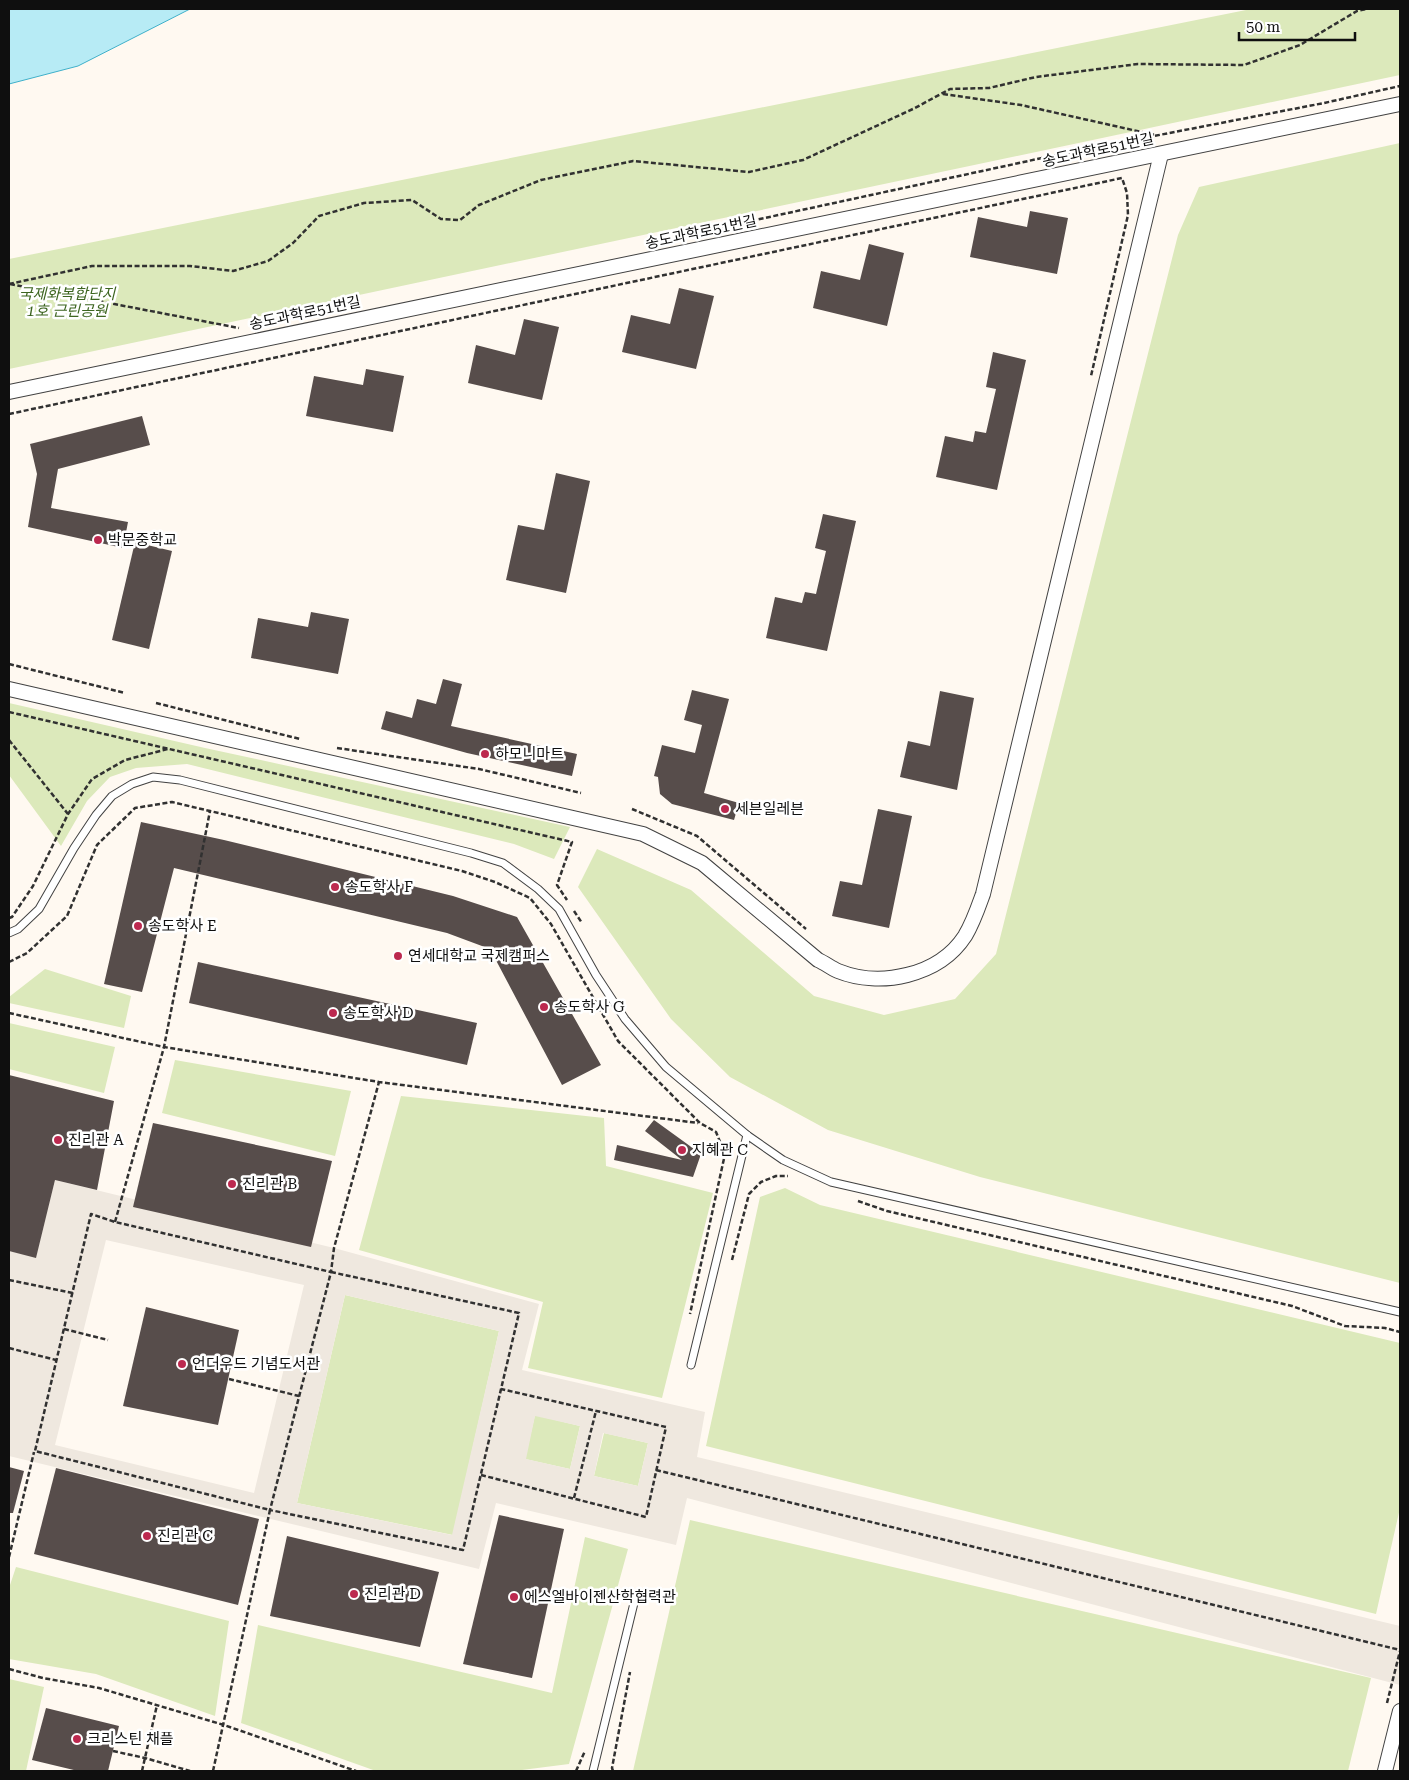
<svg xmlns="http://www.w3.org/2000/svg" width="1409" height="1780" viewBox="0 0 1409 1780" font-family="'Roboto Serif','Noto Sans KR',serif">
<rect width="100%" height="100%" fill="#fff9f1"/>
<g fill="#dce9bb">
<path d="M 1251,9 L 1400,9 L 1400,75 L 9,369 L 9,259 Z"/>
<path d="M 1400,143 L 1400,1283 L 980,1177 L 828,1130 L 730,1077 L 671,1019 L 578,887 L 597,849 L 691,890 L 814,996 L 884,1015 L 955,999 L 996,954 L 1178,235 L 1199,187 Z"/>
<path d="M 9,703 L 205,748 L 570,827 L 554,859 L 514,844 L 187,764 L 136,768 L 110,777 L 87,801 L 61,846 L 9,775 Z"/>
<path d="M 45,969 L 131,996 L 124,1028 L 9,1003 L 9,997 Z"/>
<path d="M 9,1023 L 115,1047 L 104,1093 L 9,1069 Z"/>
<path d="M 175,1060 L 351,1091 L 335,1156 L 162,1113 Z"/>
<path d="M 401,1096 L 604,1118 L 606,1166 L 713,1193 L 662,1398 L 528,1368 L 543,1302 L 359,1250 Z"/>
<path d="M 785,1188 L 820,1205 L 1400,1343 L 1400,1508 L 1376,1614 L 706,1446 L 760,1197 Z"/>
<path d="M 345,1295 L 499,1331 L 453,1535 L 297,1503 Z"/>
<path d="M 535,1415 L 580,1426 L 570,1469 L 525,1459 Z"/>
<path d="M 604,1433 L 648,1443 L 638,1486 L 594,1476 Z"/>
<path d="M 690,1520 L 1371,1678 L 1348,1771 L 633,1771 Z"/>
<path d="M 585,1537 L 628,1549 L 569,1764 L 514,1771 L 376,1771 L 241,1723 L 258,1625 L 552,1693 Z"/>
<path d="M 16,1567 L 229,1621 L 215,1716 L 96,1674 L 9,1659 L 9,1588 Z"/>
<path d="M 9,1679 L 44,1687 L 26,1771 L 9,1771 Z"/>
</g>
<path fill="#efe8df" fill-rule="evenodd" d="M 55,1180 L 334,1248 L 539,1304 L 522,1370 L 705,1412 L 697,1457 L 1400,1626 L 1400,1685 L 687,1498 L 676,1545 L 496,1503 L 479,1569 L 9,1456 L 9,1251 L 36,1257 ZM 106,1240 L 304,1285 L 254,1493 L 55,1445 ZM 345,1295 L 499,1331 L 452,1535 L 297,1503 ZM 535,1416 L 580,1426 L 570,1469 L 526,1459 ZM 603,1433 L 648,1443 L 638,1486 L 594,1476 Z"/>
<path fill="#b7ebf5" stroke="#3fb0ca" d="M 9,9 L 190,9 L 78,66 L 9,84 Z"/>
<g fill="#574d4b">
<path d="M 1030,211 L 1068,218 L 1057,274 L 970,257 L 978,217 L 1027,227 Z"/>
<path d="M 869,244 L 904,253 L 887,326 L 813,308 L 821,271 L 860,280 Z"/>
<path d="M 679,288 L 714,296 L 696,369 L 622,352 L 631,315 L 670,324 Z"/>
<path d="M 524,319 L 559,327 L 542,400 L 468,383 L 476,345 L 515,355 Z"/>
<path d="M 993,352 L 1026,360 L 997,490 L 936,477 L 945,436 L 973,442 L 975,431 L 986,433 L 996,389 L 986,387 Z"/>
<path d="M 366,369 L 404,376 L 393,432 L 306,416 L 314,376 L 363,385 Z"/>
<path d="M 142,416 L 150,445 L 58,469 L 51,508 L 128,522 L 123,548 L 28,527 L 37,474 L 30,444 Z"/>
<path d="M 556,473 L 590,481 L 566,593 L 506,580 L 518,525 L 544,530 Z"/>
<path d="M 823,514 L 856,521 L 827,651 L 766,638 L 775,597 L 802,603 L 805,592 L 816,594 L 826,551 L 815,548 Z"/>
<path d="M 135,542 L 172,551 L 149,649 L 112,640 Z"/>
<path d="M 311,612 L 349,619 L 338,674 L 251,658 L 258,618 L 308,627 Z"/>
<path d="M 443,679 L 462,684 L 451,726 L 577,754 L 572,776 L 467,753 L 381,729 L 386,711 L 412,718 L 417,699 L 436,704 Z"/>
<path d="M 692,690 L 729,699 L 704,793 L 739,803 L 734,820 L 672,804 L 660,794 L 658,777 L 654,776 L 662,745 L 695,753 L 702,725 L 684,720 Z"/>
<path d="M 940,691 L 974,698 L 957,790 L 900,777 L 908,741 L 930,746 Z"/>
<path d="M 878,809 L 912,816 L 889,928 L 832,916 L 840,881 L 862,885 Z"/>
<path d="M 141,822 L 224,840 L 453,896 L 517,917 L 601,1065 L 562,1085 L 490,949 L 447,933 L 174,868 L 142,992 L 104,984 Z"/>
<path d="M 198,962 L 477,1023 L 467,1065 L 189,1003 Z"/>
<path d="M 9,1075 L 114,1101 L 97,1190 L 55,1180 L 36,1258 L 9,1251 Z"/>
<path d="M 654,1120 L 701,1154 L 693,1177 L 614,1160 L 617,1145 L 682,1160 L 645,1131 Z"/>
<path d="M 153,1123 L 332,1161 L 311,1247 L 133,1207 Z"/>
<path d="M 146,1307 L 239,1330 L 218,1425 L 123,1406 Z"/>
<path d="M 9,1467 L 24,1471 L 13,1513 L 9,1513 Z"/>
<path d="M 56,1468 L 259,1519 L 238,1605 L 34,1554 Z"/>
<path d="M 499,1515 L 564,1529 L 532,1678 L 463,1664 Z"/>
<path d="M 287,1536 L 439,1572 L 420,1647 L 270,1616 Z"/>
<path d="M 46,1708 L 119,1726 L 108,1771 L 78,1771 L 32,1760 Z"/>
</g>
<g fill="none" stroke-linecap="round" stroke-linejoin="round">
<defs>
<g id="service">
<path d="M 9,933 L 18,929 L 39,909 L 74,848 L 96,815 L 112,796 L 132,784 L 153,777 L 180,780 L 471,853 L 503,863 L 538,889 L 559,909 L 596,975 L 625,1019 L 666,1067 L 747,1135 L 783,1160 L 831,1182 L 1400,1312"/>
<path d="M 691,1365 L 747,1135"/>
<path d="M 593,1771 L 635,1599"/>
</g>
<g id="minor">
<path d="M 9,392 L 1400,104"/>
<path d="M 9,689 L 643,834 L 702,863 L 818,960 C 825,963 831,968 838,971 C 880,988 939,976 965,936 C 973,923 978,908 983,894 L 1161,154"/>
<path d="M 1385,1771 L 1400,1711"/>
</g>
</defs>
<use href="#service" stroke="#424242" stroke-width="9"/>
<use href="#minor" stroke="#424242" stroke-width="16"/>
<g stroke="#313131" stroke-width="2.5" stroke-dasharray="5 2.5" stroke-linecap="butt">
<path d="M 943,94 L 1021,105 L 1155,135"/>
<path d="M 700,232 L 1056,155 L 1324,103 L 1400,86"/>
<path d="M 9,284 L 92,266 L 190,266 L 233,271 L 268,261 L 293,243 L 319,216 L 364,203 L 412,200 L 441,219 L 460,220 L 479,205 L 541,180 L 633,161 L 749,172 L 803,160 L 915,108 L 950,89 L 989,88 L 1036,77 L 1138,64 L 1244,65 L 1300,45 L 1357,11 L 1367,9"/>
<path d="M 10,284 L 239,328"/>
<path d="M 9,414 L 1122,178 L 1127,193 L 1128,215 L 1091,376"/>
<path d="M 9,664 L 125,693"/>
<path d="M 156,703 L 300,739"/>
<path d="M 9,712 L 572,842 L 557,885 L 567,900"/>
<path d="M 9,740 L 68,814"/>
<path d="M 337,748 L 479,769 L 581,793"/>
<path d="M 632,809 L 697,836 L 806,929"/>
<path d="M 574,911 L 582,923"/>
<path d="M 9,918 L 12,917 L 33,886 L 68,814 L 92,779 L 125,760 L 168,749"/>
<path d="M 9,962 L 27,953 L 67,916 L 97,845 L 135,808 L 172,802 L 462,871 L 495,882 L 530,898 L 551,924 L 618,1041 L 700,1123 L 716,1132 L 725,1154 L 690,1314"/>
<path d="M 9,1013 L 164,1047 L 379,1082 L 698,1123"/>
<path d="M 858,1201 L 887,1211 L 1292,1306 L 1345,1326 L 1385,1328 L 1400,1332"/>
<path d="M 115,1222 L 164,1047 L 210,811"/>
<path d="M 732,1260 L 749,1194 L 761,1182 L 776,1176 L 788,1176"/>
<path d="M 331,1272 L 519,1313 L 463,1550 L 270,1510 Z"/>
<path d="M 9,1280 L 73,1293"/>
<path d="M 64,1329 L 108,1340"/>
<path d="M 9,1348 L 56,1360"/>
<path d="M 229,1379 L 299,1396"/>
<path d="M 656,1470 L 1400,1650"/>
<path d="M 481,1475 L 646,1517 L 666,1427 L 501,1389"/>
<path d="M 574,1498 L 596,1411"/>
<path d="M 9,1557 L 34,1452"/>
<path d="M 9,1669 L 43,1678 L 99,1688 L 224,1725 L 356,1771"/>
<path d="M 1387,1703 L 1400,1651"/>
<path d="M 113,1751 L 145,1758 L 190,1771"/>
<path d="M 142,1771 L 157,1705"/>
<path d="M 213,1771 L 270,1510 L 35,1451 L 91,1214 L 115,1222 L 331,1272 L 334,1248 L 379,1082"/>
<path d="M 576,1771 L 585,1751"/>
<path d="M 613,1771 L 612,1768 L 630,1672"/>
</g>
<use href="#service" stroke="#fff" stroke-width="7"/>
<use href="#minor" stroke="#fff" stroke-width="14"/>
</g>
<g fill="#bc294f" stroke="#fff" stroke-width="2">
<circle cx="98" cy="540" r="5"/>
<circle cx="485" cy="754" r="5"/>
<circle cx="725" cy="809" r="5"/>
<circle cx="335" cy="887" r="5"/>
<circle cx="138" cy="926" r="5"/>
<circle cx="398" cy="956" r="5"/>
<circle cx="544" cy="1007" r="5"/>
<circle cx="333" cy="1013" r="5"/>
<circle cx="58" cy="1140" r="5"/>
<circle cx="682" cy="1150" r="5"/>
<circle cx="232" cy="1184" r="5"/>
<circle cx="182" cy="1364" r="5"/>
<circle cx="147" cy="1536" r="5"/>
<circle cx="354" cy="1594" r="5"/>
<circle cx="514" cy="1597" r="5"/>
<circle cx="77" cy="1739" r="5"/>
</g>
<g text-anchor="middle" stroke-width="5" stroke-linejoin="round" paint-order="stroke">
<g font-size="15" fill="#0f0f0f" stroke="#fff">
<text transform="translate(1098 150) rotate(-12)" y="5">송도과학로51번길</text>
<text transform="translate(701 232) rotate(-12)" y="5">송도과학로51번길</text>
<text transform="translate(305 313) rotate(-12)" y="5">송도과학로51번길</text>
</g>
<g font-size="15" font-style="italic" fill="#3d6520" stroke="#fff">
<text x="67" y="299">국제화복합단지<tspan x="67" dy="17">1호 근린공원</tspan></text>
</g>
<g font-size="15" fill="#0f0f0f" stroke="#fff" text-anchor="start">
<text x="108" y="545">박문중학교</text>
<text x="495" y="759">하모니마트</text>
<text x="735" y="814">세븐일레븐</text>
<text x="345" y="892">송도학사 F</text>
<text x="148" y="931">송도학사 E</text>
<text x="408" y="961">연세대학교 국제캠퍼스</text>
<text x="554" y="1012">송도학사 G</text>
<text x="343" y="1018">송도학사 D</text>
<text x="68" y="1145">진리관 A</text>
<text x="692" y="1155">지혜관 C</text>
<text x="242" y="1189">진리관 B</text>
<text x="192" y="1369">언더우드 기념도서관</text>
<text x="157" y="1541">진리관 C</text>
<text x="364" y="1599">진리관 D</text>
<text x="524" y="1602">에스엘바이젠산학협력관</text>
<text x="87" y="1744">크리스틴 채플</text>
</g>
</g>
<rect width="1409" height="1780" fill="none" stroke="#0f0f0f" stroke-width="20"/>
<path d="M1239 32v8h116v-8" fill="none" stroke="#0f0f0f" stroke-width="2.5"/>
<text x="1246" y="32" font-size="15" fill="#0f0f0f" stroke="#ffffff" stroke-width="4" paint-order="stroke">50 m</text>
</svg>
